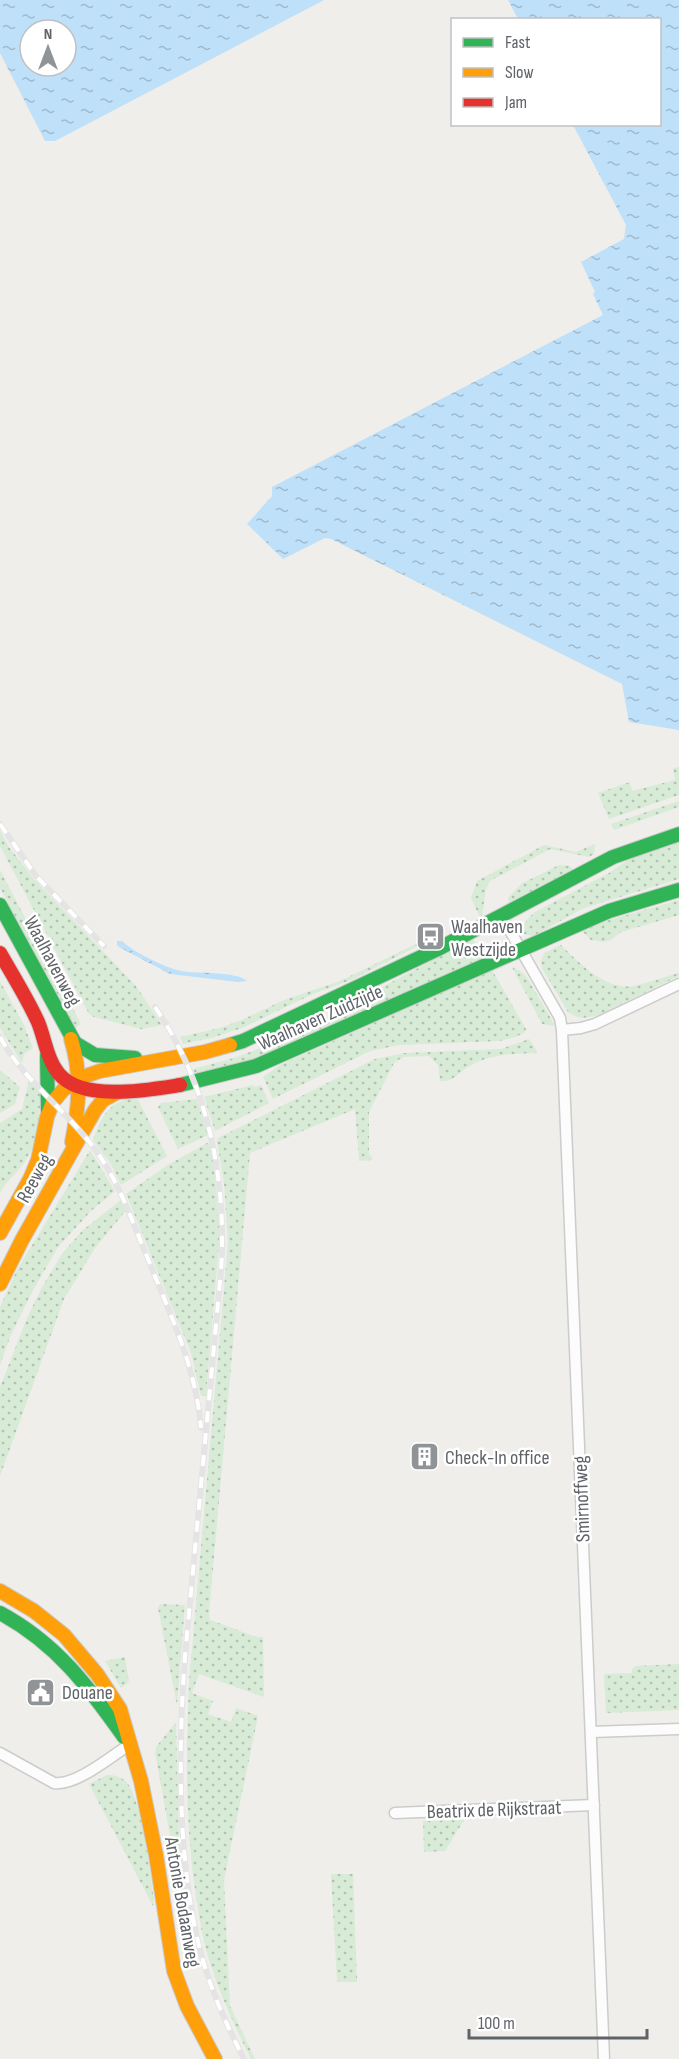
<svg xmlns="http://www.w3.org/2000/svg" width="679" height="2059" viewBox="0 0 679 2059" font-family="'Sofia Sans Condensed',sans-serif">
<defs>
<pattern id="grass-dots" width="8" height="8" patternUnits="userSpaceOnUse" patternTransform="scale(1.5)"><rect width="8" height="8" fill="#d8ebd6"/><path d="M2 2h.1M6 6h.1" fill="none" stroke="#b2c2b1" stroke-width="1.8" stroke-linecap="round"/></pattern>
<pattern id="water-ripples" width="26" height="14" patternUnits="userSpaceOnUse" patternTransform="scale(1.5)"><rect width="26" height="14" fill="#bfe0f9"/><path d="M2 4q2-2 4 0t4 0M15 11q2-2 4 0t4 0" fill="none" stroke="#9eb9cd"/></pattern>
</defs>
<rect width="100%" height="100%" fill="#efeeea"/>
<g fill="url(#grass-dots)">
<path d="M 679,767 L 679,795 L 609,819 L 598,793 L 630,782 L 632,791 L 675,780 L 673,768 Z"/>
<path d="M 679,801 L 679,807 L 614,830 L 611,824 Z"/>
<path d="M 0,831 L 9,847 L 34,879 L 136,986 L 162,1025 L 141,1029 L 94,1017 L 89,1014 L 0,846 Z"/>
<path d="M 679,839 L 679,879 L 584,908 L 533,936 L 523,934 C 521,924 529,917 535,912 L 609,873 L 638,853 Z"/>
<path d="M 595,844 L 594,854 L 589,857 L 550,849 L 490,881 C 483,891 485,908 481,919 L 480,918 L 471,898 L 477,881 L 544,845 L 576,852 Z"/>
<path d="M 559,865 L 570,866 L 574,871 L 509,904 L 508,898 L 521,884 Z"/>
<path d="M 0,870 L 81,1024 L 75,1028 L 0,888 Z"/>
<path d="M 679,900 L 679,915 L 621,932 L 611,940 L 603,942 L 591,940 L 582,931 L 606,921 Z"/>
<path d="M 473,939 L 483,959 L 261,1058 L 196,1076 L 193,1069 L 234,1058 L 284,1039 Z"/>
<path d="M 422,941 L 424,943 L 351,980 L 313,994 L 242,1028 L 211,1038 L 183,1044 L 180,1037 L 220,1028 L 244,1019 L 284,1000 L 340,981 Z"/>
<path d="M 561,945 C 578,962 606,991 633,986 C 648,983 664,977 679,973 L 679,976 L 599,1015 L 583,1018 L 577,1017 L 568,1012 L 542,968 L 541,962 L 544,953 Z"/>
<path d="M 512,967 L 523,973 L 528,979 L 554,1024 L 553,1026 L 542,1024 Z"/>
<path d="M 492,970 L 526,1029 L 525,1032 L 516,1037 L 499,1041 L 399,1045 L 370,1051 L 273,1099 L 263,1077 L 280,1065 Z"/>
<path d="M 0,981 L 24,1025 L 33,1048 L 24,1054 L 22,1063 L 0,1028 Z"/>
<path d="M 529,1039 L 537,1051 L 536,1053 C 510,1054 491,1054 468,1067 C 457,1073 453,1083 440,1081 L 438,1065 L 429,1056 L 403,1057 L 394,1063 L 369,1112 L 369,1155 L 372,1156 L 372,1160 L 359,1161 L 355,1109 L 250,1153 L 209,1613 L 210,1620 L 257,1637 L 263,1637 L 264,1697 L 199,1674 L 192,1693 L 213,1701 L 208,1714 L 231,1722 L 236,1708 L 258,1716 L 224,1880 L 230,2006 L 255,2059 L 251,2059 C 233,2023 217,1988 206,1950 C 201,1932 199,1914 196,1896 C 185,1825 186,1754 189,1682 L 228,1243 L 224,1184 L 217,1141 L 218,1138 L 375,1059 L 405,1053 L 501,1049 Z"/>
<path d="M 0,1070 L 20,1087 L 15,1104 L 0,1113 Z"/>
<path d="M 29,1080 L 41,1094 C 39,1118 39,1142 24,1163 C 16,1174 7,1180 0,1193 L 0,1123 L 22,1109 Z"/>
<path d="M 253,1085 L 256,1087 L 261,1085 L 269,1103 L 215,1131 L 204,1097 Z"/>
<path d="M 137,1098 L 167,1156 L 121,1185 L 112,1166 L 93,1140 C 102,1116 109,1100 137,1098 Z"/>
<path d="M 197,1099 L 208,1135 L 178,1149 L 158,1107 L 161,1103 Z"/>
<path d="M 207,1143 L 209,1144 L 213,1156 L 220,1232 L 206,1396 L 201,1396 L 191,1353 L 126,1194 L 166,1166 Z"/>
<path d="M 90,1150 L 115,1191 L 92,1210 L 58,1247 L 32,1292 L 10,1337 L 0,1365 L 0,1307 L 17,1270 Z"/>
<path d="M 123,1198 L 128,1208 L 95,1248 L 64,1299 L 0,1476 L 0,1387 L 27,1318 L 41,1289 L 62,1254 L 82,1231 Z"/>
<path d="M 160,1604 L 185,1605 L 177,1705 L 158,1608 Z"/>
<path d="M 125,1657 L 129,1682 L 121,1688 L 105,1661 Z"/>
<path d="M 679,1664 L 679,1710 L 606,1713 L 604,1674 L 632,1673 L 632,1669 L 635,1666 Z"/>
<path d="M 176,1722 L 179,1838 L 197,1959 L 186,1960 L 174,1886 L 174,1858 L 155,1752 L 156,1747 Z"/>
<path d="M 107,1775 C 115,1775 123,1777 128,1784 C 142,1802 150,1874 154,1899 L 153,1906 L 89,1784 Z"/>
<path d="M 464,1820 L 445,1851 L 424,1852 L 423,1821 Z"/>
<path d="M 331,1874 L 353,1874 L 357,1982 L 337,1982 Z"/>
</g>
<g fill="url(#water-ripples)" fill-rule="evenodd">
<path d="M 0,0 L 324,0 L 55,141 L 45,141 L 0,53 ZM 30,30 L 66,30 L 66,66 L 30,66 Z"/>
<path d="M 508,0 L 679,0 L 679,730 L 629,722 L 622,684 L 331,539 L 325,538 L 283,559 L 247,524 L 272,496 L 272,487 L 603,315 L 593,294 L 595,292 L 581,262 L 624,239 L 626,225 L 573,125 L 660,124 L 660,20 L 518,19 Z"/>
<path d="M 117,941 L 122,941 C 133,952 166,968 181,971 C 197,974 236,971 247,981 L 238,982 L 170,974 L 119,947 L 117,945 Z"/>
</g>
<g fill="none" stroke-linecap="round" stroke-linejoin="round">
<defs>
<g id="street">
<path d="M 501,915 L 560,1018 L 562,1030 L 604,2059"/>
<path d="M 562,1030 L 581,1028 L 595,1024 L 679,984"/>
<path d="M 591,1732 L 679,1729"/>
<path d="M 0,1753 L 54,1783 C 76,1786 110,1757 129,1745"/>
<path d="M 395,1813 L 594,1805"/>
</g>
<g id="fast">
<path d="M 0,905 L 75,1043 L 95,1055 L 135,1058"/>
<path d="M 230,1045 L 243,1041 L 438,949 L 613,857 L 679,834"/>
<path d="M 47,1056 L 48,1110"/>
<path d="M 180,1085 L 256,1066 L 609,911 L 679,890"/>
<path d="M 0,1613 C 56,1643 88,1686 124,1737"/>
</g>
<g id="slow">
<path d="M 71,1039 C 82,1074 79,1107 72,1142"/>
<path d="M 0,1233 L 30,1179 L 38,1160 L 47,1117 L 53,1102 L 63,1090 L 80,1078 L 100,1071 L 205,1052 L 230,1045"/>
<path d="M 0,1284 L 22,1240 L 95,1110 L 103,1100 L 118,1092"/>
<path d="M 0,1591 L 34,1611 L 64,1635 L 97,1674 L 120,1709 L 141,1781 L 156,1855 L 174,1971 L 187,2006 L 215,2059"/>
</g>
<path id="jam" d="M 0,953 C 13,976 27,998 38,1022 C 45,1039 47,1060 59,1074 C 83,1102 148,1090 180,1085"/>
</defs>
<use href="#street" stroke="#cbcccc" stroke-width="13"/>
<use href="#fast" stroke="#cacacb" stroke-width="16"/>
<use href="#slow" stroke="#cacacb" stroke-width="16"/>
<use href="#jam" stroke="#cacacb" stroke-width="16"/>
<use href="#street" stroke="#fdfcfc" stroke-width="10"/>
<use href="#fast" stroke="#30b455" stroke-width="14"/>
<use href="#slow" stroke="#ff9f0a" stroke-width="14"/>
<use href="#jam" stroke="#e5322d" stroke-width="14"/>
<defs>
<g id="rail">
<path d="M 0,824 L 36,876 L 104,946"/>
<path d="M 155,1007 C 208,1085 227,1178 221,1271 L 185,1656 C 178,1749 177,1867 202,1957 C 212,1993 227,2026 244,2059"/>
<path d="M 0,1037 C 24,1081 65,1109 94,1148 C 119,1181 132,1221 148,1259 C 170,1314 196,1367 201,1428"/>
</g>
</defs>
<use href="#rail" stroke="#e4e4e4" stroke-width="6"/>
<use href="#rail" stroke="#fff" stroke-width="4" stroke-dasharray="11" stroke-linecap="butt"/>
</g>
<defs>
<symbol id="bus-square" viewBox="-11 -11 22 22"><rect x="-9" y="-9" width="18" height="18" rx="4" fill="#919496" stroke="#fff"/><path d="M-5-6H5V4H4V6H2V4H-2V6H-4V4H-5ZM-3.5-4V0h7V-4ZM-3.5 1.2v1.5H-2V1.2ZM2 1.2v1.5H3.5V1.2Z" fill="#fff"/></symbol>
<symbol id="building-square" viewBox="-11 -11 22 22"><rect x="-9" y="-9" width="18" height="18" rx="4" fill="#919496" stroke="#fff"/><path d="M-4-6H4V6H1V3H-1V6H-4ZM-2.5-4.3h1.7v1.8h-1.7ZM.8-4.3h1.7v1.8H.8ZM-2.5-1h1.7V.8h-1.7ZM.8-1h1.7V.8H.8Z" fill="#fff"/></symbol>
<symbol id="civic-square" viewBox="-11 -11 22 22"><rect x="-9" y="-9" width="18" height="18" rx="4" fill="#919496" stroke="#fff"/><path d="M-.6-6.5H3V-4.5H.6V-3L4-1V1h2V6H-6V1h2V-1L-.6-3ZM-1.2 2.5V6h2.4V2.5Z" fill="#fff"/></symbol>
</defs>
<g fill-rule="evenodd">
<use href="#bus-square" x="414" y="920" width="33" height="33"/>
<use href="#building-square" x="408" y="1440" width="33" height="33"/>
<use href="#civic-square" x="24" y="1676" width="33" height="33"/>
</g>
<g text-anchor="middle" stroke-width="5" stroke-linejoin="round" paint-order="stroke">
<g font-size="20" fill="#5f6368" stroke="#fff" text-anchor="start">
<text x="451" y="933">Waalhaven<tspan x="451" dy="23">Westzijde</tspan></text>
<text x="445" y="1464">Check-In office</text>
<text x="62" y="1699">Douane</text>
</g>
<g font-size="20" fill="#5f6368" stroke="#fff">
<text transform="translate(53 961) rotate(62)" y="7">Waalhavenweg</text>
<text transform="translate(320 1017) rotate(-24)" y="7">Waalhaven Zuidzijde</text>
<text transform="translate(34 1178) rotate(-61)" y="7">Reeweg</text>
<text transform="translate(581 1499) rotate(-92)" y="7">Smirnoffweg</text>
<text transform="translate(494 1809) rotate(-2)" y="7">Beatrix de Rijkstraat</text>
<text transform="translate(183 1902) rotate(80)" y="7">Antonie Bodaanweg</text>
</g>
</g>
<rect x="451" y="18" width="210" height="108" fill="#ffffff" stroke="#bfc1c3" stroke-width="1.5"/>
<rect x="463" y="38" width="30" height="9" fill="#30b455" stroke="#bfc1c3" stroke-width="1.5"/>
<text x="505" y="48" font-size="18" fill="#5f6368">Fast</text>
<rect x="463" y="68" width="30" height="9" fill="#ff9f0a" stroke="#bfc1c3" stroke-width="1.5"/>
<text x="505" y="78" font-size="18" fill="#5f6368">Slow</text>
<rect x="463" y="98" width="30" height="9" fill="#e5322d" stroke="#bfc1c3" stroke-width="1.5"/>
<text x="505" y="108" font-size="18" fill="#5f6368">Jam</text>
<g transform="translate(48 48)"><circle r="28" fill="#ffffff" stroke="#bfc1c3" stroke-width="1.5"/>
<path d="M0-4.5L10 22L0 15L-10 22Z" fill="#919496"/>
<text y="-9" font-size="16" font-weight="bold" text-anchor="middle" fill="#5f6368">N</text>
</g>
<path d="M469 2029v9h178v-9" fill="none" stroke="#5f6368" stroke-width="3"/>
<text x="478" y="2029" font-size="18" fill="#5f6368" stroke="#ffffff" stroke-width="4.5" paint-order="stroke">100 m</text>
</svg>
